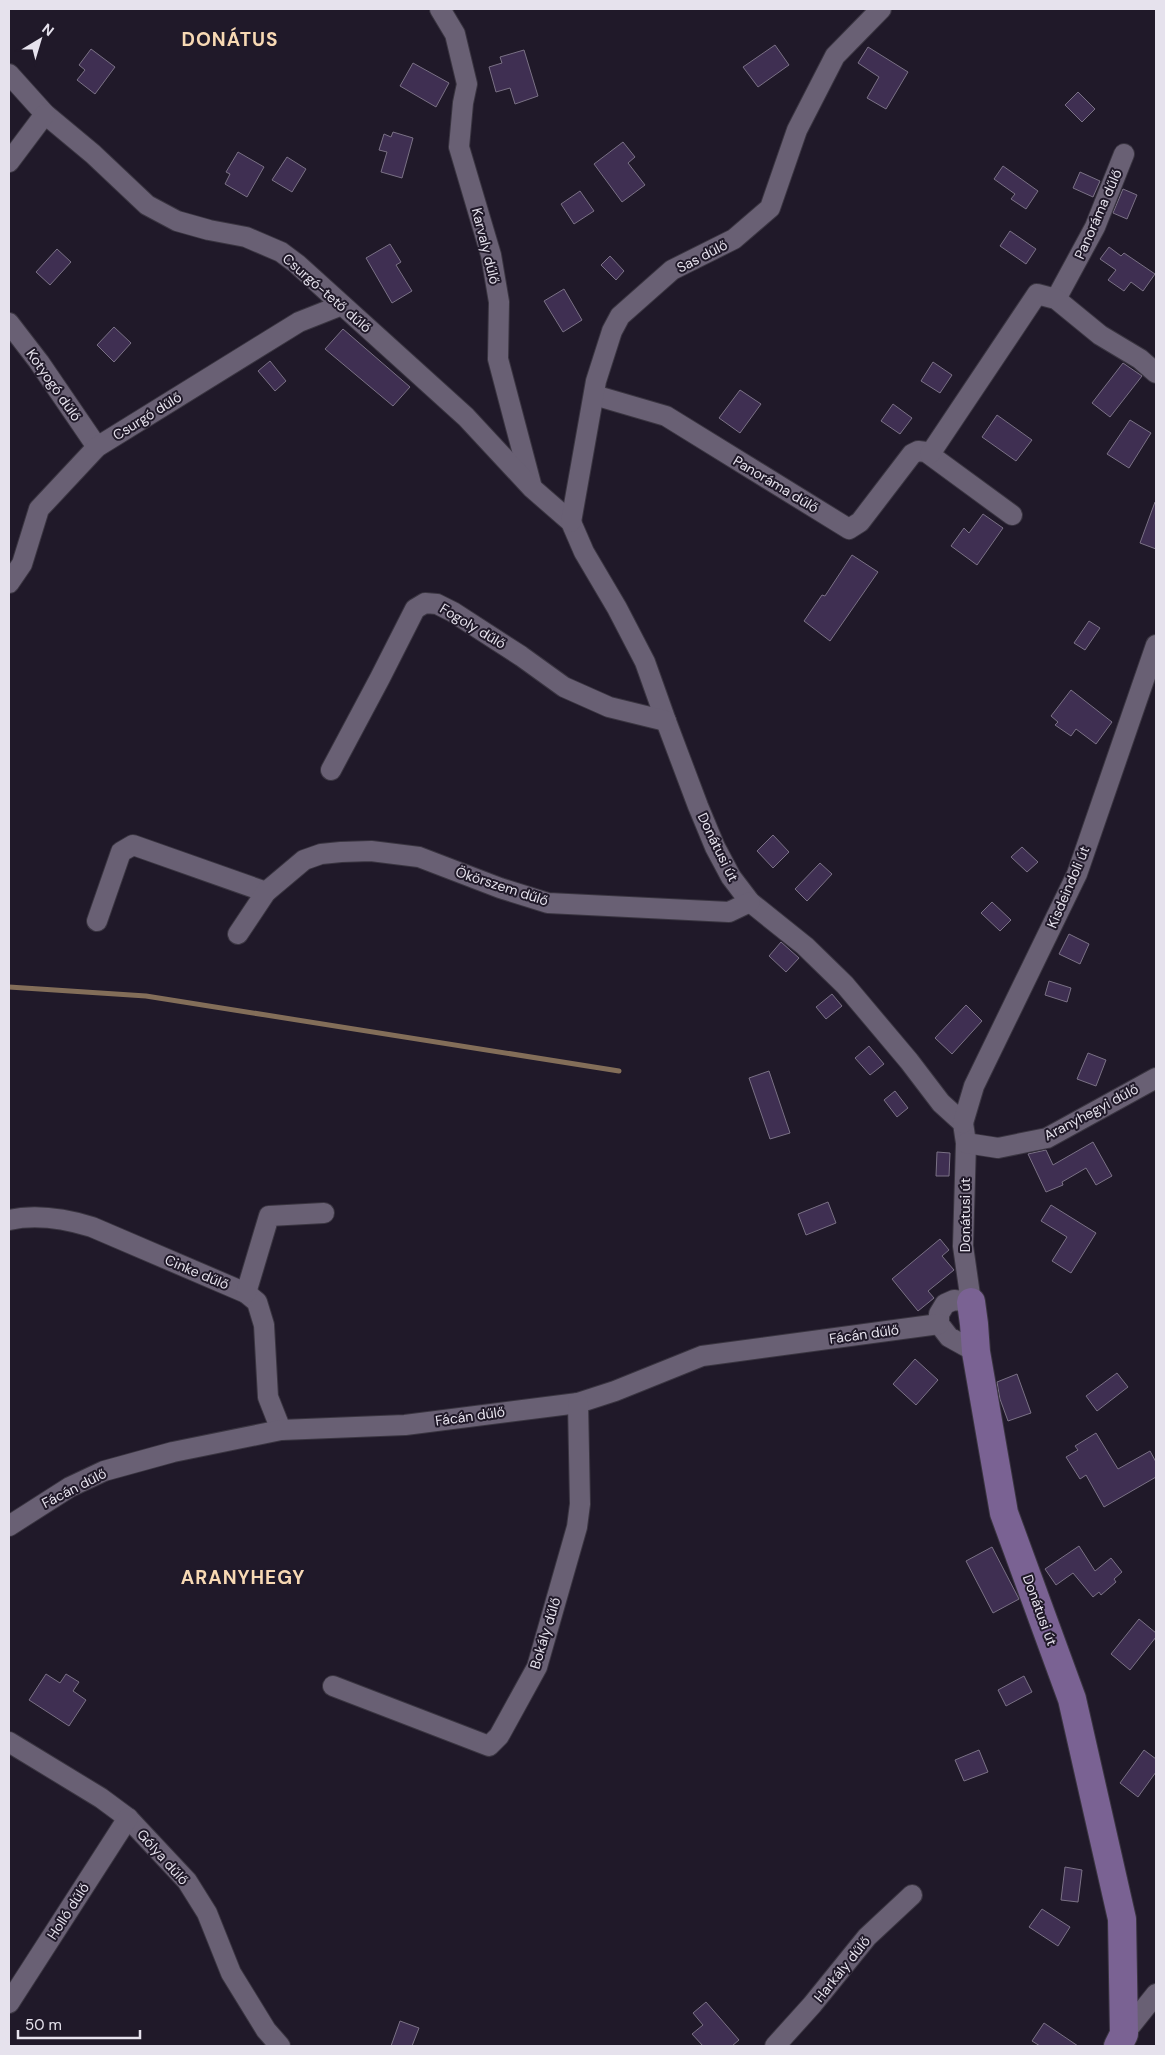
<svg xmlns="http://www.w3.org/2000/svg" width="1165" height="2055" viewBox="0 0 1165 2055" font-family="'DM Sans',sans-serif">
<rect width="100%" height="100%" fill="#201929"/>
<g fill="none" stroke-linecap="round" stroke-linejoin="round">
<path stroke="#836e59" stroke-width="5" d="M 9,987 L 146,996 L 619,1071"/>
</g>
<g fill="#3f2f52" stroke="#7a7185">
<path d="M 775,45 L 789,65 L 758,87 L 743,67 Z"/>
<path d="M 868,47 L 908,72 L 886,109 L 867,98 L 879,77 L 858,63 Z"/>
<path d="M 91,49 L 115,67 L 95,94 L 77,80 L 85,70 L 79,65 Z"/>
<path d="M 524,50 L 538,96 L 515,104 L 510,88 L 496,92 L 489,67 L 502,63 L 500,57 Z"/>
<path d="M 413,63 L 449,83 L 436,107 L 400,86 Z"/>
<path d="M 1078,92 L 1095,109 L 1082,122 L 1065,105 Z"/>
<path d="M 393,132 L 413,138 L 402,178 L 381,172 L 387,152 L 379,150 L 384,134 L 391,137 Z"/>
<path d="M 623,142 L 635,157 L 628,163 L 645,185 L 622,202 L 594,164 Z"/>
<path d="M 238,152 L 264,167 L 247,197 L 225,184 L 230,174 L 226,172 Z"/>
<path d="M 287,157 L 306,169 L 292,192 L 272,180 Z"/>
<path d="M 1003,166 L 1038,191 L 1026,209 L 1011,199 L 1015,194 L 994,179 Z"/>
<path d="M 1080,172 L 1100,181 L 1093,197 L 1073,188 Z"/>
<path d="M 1123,189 L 1137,195 L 1127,219 L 1113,213 Z"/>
<path d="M 580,191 L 594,211 L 574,224 L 561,204 Z"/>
<path d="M 1010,231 L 1036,249 L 1026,264 L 1000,246 Z"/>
<path d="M 390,244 L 401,262 L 396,265 L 412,291 L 392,303 L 366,258 Z"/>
<path d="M 1109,247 L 1121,256 L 1124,253 L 1155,274 L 1143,291 L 1131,282 L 1124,291 L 1108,280 L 1116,270 L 1100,259 Z"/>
<path d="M 57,249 L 71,262 L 50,285 L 36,272 Z"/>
<path d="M 610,256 L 624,271 L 616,280 L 601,265 Z"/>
<path d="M 564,289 L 582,320 L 563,332 L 544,301 Z"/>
<path d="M 114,327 L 131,343 L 114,362 L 97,345 Z"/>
<path d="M 343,329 L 410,387 L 393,406 L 325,349 Z"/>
<path d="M 270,361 L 286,381 L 275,391 L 258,371 Z"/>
<path d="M 933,362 L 952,375 L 940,393 L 921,381 Z"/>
<path d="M 1123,363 L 1142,376 L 1110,417 L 1092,403 Z"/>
<path d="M 740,390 L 761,404 L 740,433 L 719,418 Z"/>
<path d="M 893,404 L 912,418 L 900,434 L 881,421 Z"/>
<path d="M 997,415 L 1032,440 L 1016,461 L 982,437 Z"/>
<path d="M 1130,420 L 1151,433 L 1129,468 L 1107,454 Z"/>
<path d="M 1155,502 L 1156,502 L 1156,549 L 1140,543 Z"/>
<path d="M 983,514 L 1003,528 L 977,565 L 951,546 L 964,528 L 969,533 Z"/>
<path d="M 852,555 L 878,572 L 830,641 L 804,621 L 822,595 L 825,596 Z"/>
<path d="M 1089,621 L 1100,628 L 1085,650 L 1074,643 Z"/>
<path d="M 1071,690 L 1112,722 L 1096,744 L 1076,729 L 1071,736 L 1055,725 L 1058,722 L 1051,716 Z"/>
<path d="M 773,835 L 789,852 L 773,868 L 757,851 Z"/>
<path d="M 1022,847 L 1038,862 L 1027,872 L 1011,857 Z"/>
<path d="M 820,863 L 832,874 L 807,901 L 795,889 Z"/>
<path d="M 992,902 L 1011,920 L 1000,931 L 981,913 Z"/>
<path d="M 1069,934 L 1089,944 L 1080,964 L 1059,954 Z"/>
<path d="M 781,942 L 799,958 L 786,972 L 769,956 Z"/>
<path d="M 1049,981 L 1071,988 L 1067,1002 L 1045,995 Z"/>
<path d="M 832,994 L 842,1006 L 826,1019 L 816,1007 Z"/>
<path d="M 966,1005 L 982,1021 L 952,1054 L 935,1038 Z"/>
<path d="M 869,1046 L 884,1064 L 870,1075 L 855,1058 Z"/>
<path d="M 1088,1053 L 1106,1060 L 1096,1086 L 1077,1079 Z"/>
<path d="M 769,1071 L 790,1133 L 770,1139 L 749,1078 Z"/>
<path d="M 895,1091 L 908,1108 L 897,1117 L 884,1100 Z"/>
<path d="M 1093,1142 L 1112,1176 L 1096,1185 L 1086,1168 L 1062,1182 L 1063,1185 L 1046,1192 L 1028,1154 L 1046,1150 L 1053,1165 Z"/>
<path d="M 937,1152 L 950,1153 L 949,1176 L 936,1176 Z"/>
<path d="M 828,1202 L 836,1223 L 806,1235 L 798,1214 Z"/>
<path d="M 1051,1205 L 1096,1233 L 1071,1273 L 1052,1261 L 1067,1237 L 1041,1221 Z"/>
<path d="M 940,1239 L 949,1250 L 942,1256 L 954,1270 L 928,1291 L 934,1298 L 918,1311 L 892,1279 Z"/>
<path d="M 915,1359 L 938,1380 L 916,1405 L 893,1384 Z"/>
<path d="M 1117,1373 L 1128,1387 L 1097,1411 L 1086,1396 Z"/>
<path d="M 1017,1374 L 1031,1413 L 1008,1421 L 1000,1399 L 997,1382 Z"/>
<path d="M 1096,1433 L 1118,1469 L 1150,1451 L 1156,1462 L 1156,1477 L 1104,1507 L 1086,1475 L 1080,1479 L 1066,1457 L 1078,1450 L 1075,1446 Z"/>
<path d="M 1079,1546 L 1095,1571 L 1111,1558 L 1122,1572 L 1114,1579 L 1116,1582 L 1101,1595 L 1099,1592 L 1093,1597 L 1073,1573 L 1056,1585 L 1045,1569 Z"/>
<path d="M 992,1547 L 1019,1599 L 993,1613 L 966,1561 Z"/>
<path d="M 1139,1619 L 1156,1633 L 1156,1637 L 1130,1670 L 1111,1654 Z"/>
<path d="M 46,1674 L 60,1683 L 66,1674 L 79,1682 L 73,1691 L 86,1700 L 69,1726 L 29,1700 Z"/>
<path d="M 1024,1676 L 1032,1692 L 1006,1706 L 998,1690 Z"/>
<path d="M 979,1750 L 988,1772 L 964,1781 L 955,1760 Z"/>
<path d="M 1144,1750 L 1156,1759 L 1156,1772 L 1138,1797 L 1120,1783 Z"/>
<path d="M 1065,1867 L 1082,1870 L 1078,1902 L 1061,1900 Z"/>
<path d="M 1042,1909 L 1070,1927 L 1058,1946 L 1029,1927 Z"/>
<path d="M 706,2002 L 739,2040 L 732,2046 L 703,2046 L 692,2034 L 703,2025 L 693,2013 Z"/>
<path d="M 400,2021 L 419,2028 L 412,2046 L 391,2046 Z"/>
<path d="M 1044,2023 L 1078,2046 L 1040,2046 L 1032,2041 Z"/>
</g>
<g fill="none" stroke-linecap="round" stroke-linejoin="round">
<defs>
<g id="street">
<path d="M 440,9 L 455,34 L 467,84 L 463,103 L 459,147 L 491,255 L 499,302 L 498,359 L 531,484"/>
<path d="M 9,74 L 45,114 L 93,154 L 147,205 L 177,221 L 209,230 L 246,237 L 281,252 L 297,264 L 466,417 L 532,488 L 571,522 L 584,552 L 617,608 L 645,662 L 666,721 L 698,806 L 715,847 L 731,877 L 750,902 L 805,946 L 845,985 L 909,1061 L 941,1103 L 963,1123 L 966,1143 L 963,1246 L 971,1302 L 954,1300 L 945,1304 L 939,1314 L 939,1324 L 949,1337 L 976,1352"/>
<path d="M 9,162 L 45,114"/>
<path d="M 1056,299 L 1095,227 L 1124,154"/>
<path d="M 9,323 L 39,362 L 97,447"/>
<path d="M 594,395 L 666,416 L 849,529 L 860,522 L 912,454 L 918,451 L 926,452 L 1012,515"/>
<path d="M 930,454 L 1037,294 L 1056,299 L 1100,335 L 1140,359 L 1156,373"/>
<path d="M 571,522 L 596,381 L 612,331 L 620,316 L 672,270 L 734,239 L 770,208 L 797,130 L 835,56 L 881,9"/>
<path d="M 9,583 L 22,564 L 39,509 L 97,447 L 299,322 L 342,305"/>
<path d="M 331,770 L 380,678 L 415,609 L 425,603 L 437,604 L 453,612 L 521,656 L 564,687 L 609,707 L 666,721"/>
<path d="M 97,921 L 121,852 L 133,845 L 266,892"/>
<path d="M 238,934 L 266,892 L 304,860 L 321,854 L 341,852 L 371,851 L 419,857 L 500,888 L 548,903 L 729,912 L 750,902"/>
<path d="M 963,1123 L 974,1086 L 1077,874 L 1156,645"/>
<path d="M 966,1143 L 998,1148 L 1047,1138 L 1156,1078"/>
<path d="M 9,1220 C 36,1214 66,1219 92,1227 L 246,1293 L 257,1302 L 264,1325 L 268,1397 L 281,1430"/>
<path d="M 246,1293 L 269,1216 L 324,1213"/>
<path d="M 9,1526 L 70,1487 L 104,1471 L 173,1452 L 281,1430 L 405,1425 L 578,1403 L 615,1391 L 702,1356 L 939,1324"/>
<path d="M 333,1686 L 489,1746 L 499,1736 L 537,1667 L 577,1527 L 580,1504 L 578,1403"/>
<path d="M 9,1742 L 101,1798 L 128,1818 L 187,1881 L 207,1913 L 231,1973 L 266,2030 L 280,2046"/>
<path d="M 9,2003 L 128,1818"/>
<path d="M 1124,2034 L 1156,1994"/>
<path d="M 775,2046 L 812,2005 L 867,1937 L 912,1895"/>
</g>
<path id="secondary" d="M 971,1302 L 974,1324 L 976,1352 L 1004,1513 L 1072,1699 L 1122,1919 L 1124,2034 L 1118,2046"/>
</defs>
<use href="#street" stroke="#3a3541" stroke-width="22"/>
<use href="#secondary" stroke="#3a3541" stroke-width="30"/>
<use href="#street" stroke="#696074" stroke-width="20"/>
<use href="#secondary" stroke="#7a6293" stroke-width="28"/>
</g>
<g text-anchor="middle" stroke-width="4" stroke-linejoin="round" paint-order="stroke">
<g font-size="14" fill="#e6e2ed" stroke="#201929">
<text transform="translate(1098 214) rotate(-66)" y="5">Panoráma dűlő</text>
<text transform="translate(486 246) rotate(76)" y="5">Karvaly dűlő</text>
<text transform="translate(702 256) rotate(-27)" y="5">Sas dűlő</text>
<text transform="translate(327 293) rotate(41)" y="5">Csurgó-tető dűlő</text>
<text transform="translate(54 385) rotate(55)" y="5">Kotyogó dűlő</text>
<text transform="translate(147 416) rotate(-32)" y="5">Csurgó dűlő</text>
<text transform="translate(776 484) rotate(31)" y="5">Panoráma dűlő</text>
<text transform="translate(473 626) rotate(31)" y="5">Fogoly dűlő</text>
<text transform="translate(718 847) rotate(64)" y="5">Donátusi út</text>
<text transform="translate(502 886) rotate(18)" y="5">Ökörszem dűlő</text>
<text transform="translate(1068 887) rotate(-67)" y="5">Kisdeindoli út</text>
<text transform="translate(1091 1112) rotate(-28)" y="5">Aranyhegyi dűlő</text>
<text transform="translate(965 1215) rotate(-90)" y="5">Donátusi út</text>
<text transform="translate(197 1272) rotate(23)" y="5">Cinke dűlő</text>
<text transform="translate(864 1334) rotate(-8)" y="5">Fácán dűlő</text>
<text transform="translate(470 1416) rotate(-8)" y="5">Fácán dűlő</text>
<text transform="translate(74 1488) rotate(-27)" y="5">Fácán dűlő</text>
<text transform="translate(1040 1610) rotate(70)" y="5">Donátusi út</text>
<text transform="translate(545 1633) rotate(-73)" y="5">Bokály dűlő</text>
<text transform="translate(163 1857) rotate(48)" y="5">Gólya dűlő</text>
<text transform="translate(68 1911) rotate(-57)" y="5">Holló dűlő</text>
<text transform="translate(842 1969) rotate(-51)" y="5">Harkály dűlő</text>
</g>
<g font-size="19" font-weight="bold" letter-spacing="1" fill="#f8d9b4" stroke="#201929">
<text x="230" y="46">DONÁTUS</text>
<text x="243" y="1584">ARANYHEGY</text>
</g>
</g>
<rect width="1165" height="2055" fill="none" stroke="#e6e2ed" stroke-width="20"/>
<g transform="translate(40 40) rotate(38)" stroke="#201929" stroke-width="4" paint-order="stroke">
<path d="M0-4L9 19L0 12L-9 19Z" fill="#e6e2ed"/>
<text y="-8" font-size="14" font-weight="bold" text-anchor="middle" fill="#e6e2ed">N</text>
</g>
<path d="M18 2030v8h122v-8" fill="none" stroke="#e6e2ed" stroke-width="2.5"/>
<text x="25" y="2030" font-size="15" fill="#e6e2ed" stroke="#201929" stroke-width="4" paint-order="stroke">50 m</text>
</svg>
